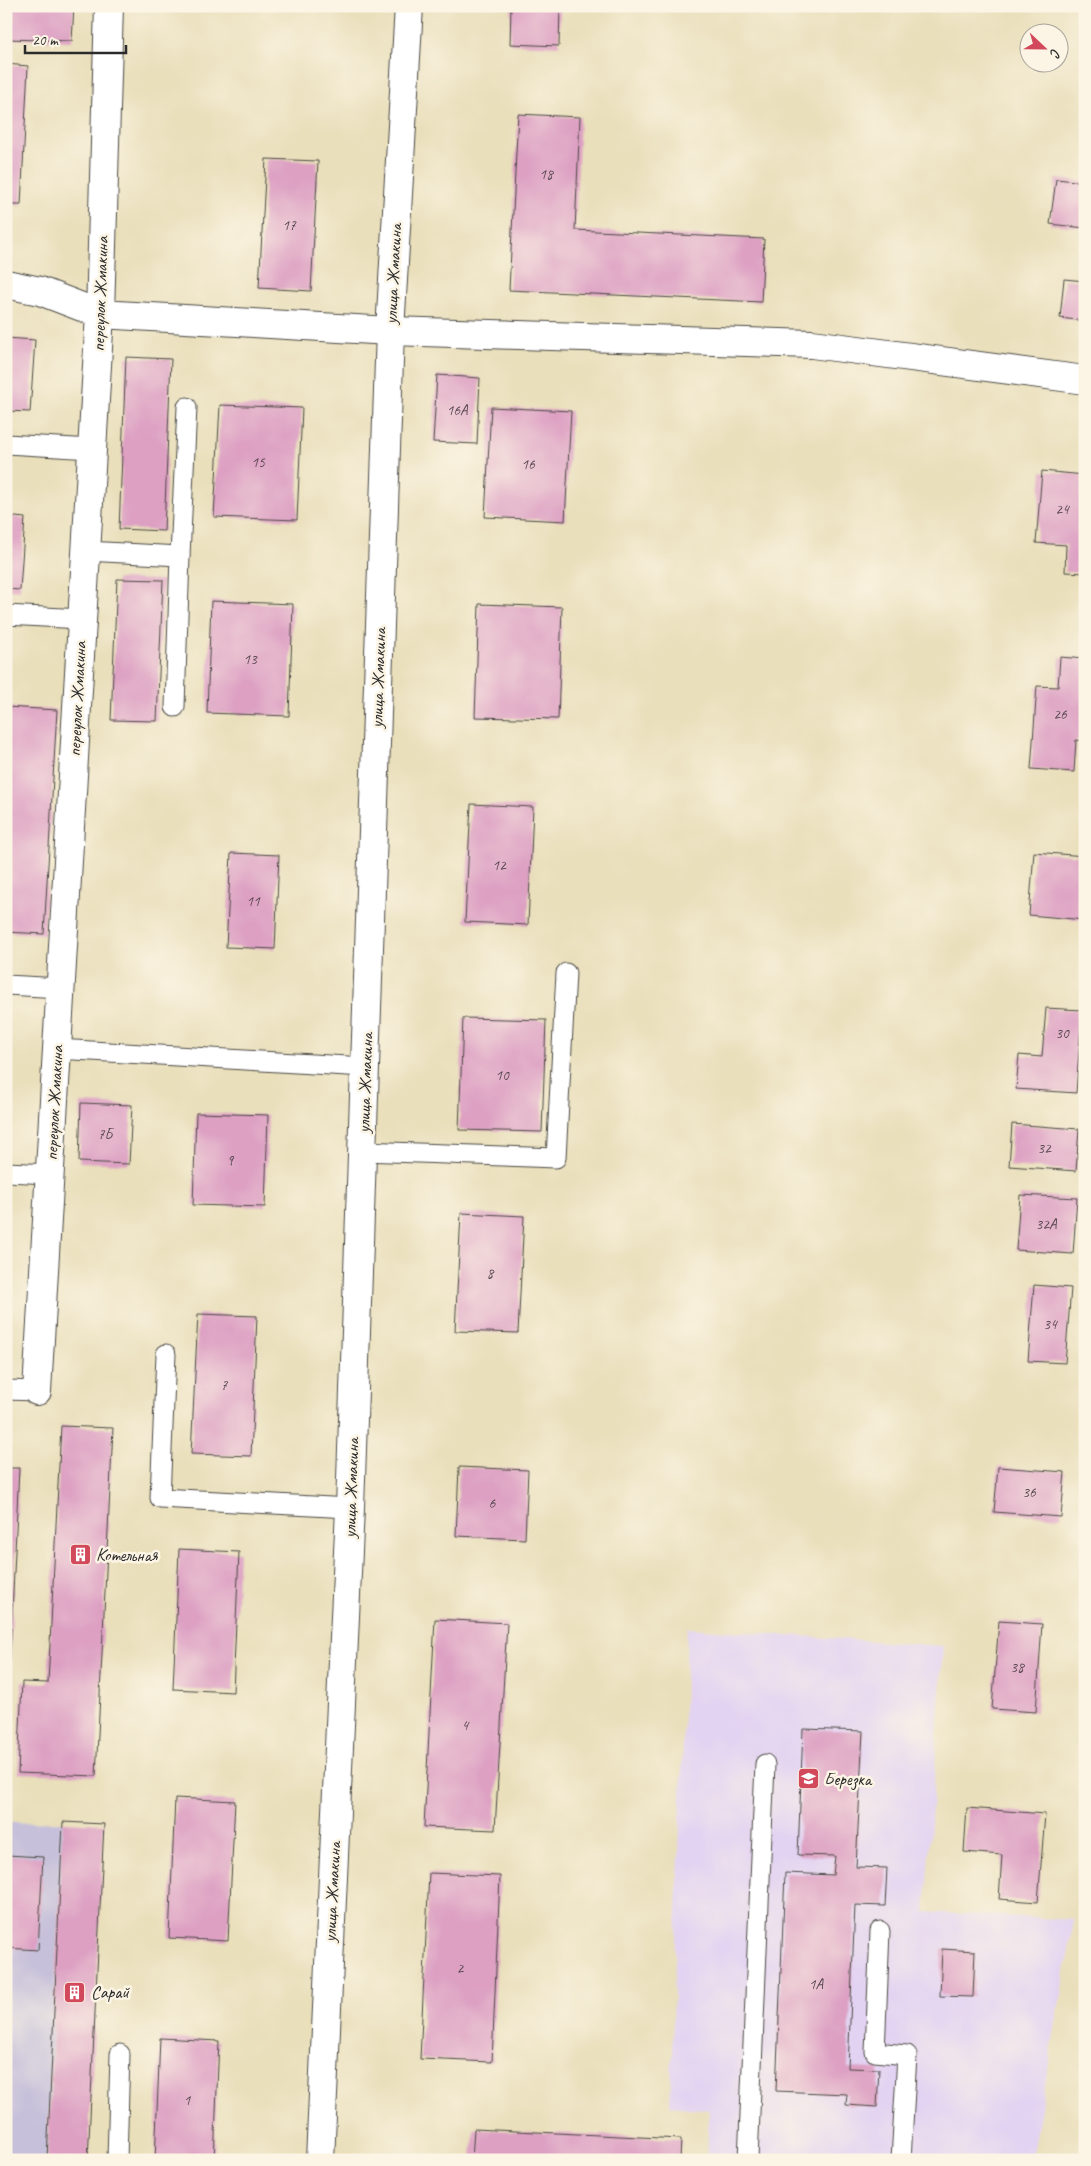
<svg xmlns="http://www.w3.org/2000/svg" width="1091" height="2166" viewBox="0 0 1091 2166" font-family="Caveat,sans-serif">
<rect width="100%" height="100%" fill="#fcf5e5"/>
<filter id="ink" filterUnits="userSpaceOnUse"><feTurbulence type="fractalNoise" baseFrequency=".02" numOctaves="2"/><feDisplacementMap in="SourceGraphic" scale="10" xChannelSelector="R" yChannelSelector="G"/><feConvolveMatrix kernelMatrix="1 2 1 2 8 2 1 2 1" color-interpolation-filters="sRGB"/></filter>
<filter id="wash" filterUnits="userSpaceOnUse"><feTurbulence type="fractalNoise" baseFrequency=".0096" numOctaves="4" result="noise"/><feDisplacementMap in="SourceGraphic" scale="20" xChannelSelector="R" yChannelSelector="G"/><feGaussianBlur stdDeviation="1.12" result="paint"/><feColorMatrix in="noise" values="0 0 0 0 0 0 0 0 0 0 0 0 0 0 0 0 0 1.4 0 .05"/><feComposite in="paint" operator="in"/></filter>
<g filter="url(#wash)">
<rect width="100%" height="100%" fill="#e9dfbb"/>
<path fill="#e3d3f2" d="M 687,1628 L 943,1646 L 925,1912 L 1074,1920 L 1032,2160 L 707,2160 L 709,2110 L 670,2106 Z"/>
<path fill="#c6c0da" d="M 63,1822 L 46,2160 L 6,2160 L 6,1823 Z"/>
<g id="blocks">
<g fill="#dda0c3">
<path d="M 9,6 L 74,6 L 72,41 L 8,39 Z"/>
<path d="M 276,6 L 317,6 L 317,10 L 276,8 Z"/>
<path d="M 511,6 L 560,6 L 559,46 L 510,44 Z"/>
<path d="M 6,64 L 28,66 L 21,205 L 6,205 Z"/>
<path d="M 518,114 L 580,117 L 575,230 L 764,239 L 761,302 L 509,290 Z"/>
<path d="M 266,159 L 318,161 L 311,291 L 259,288 Z"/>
<path d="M 1056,179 L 1085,182 L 1085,228 L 1050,224 Z"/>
<path d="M 1064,279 L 1085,281 L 1085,321 L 1060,318 Z"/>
<path d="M 6,338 L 35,340 L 30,412 L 6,411 Z"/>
<path d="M 126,357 L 171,359 L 164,531 L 119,529 Z"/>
<path d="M 437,375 L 480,378 L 477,444 L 433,442 Z"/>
<path d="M 220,405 L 302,408 L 297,520 L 214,517 Z"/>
<path d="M 491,407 L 571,411 L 565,521 L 485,517 Z"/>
<path d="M 1042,471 L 1085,475 L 1085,573 L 1065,572 L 1066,545 L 1036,543 Z"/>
<path d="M 6,516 L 25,518 L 20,590 L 6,589 Z"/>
<path d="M 117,579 L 163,580 L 157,721 L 111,720 Z"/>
<path d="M 211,601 L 293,604 L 289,716 L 207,713 Z"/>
<path d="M 479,604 L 562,607 L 558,719 L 475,717 Z"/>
<path d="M 1060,657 L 1085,659 L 1085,741 L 1076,740 L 1074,772 L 1031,769 L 1037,686 L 1058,687 Z"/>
<path d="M 6,707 L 57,710 L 44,934 L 6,932 Z"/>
<path d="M 471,804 L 533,807 L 528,925 L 465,922 Z"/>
<path d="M 1034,852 L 1085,856 L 1085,920 L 1029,915 Z"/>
<path d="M 231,853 L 279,855 L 275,949 L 226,947 Z"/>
<path d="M 1046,1008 L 1082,1010 L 1076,1093 L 1016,1089 L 1019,1055 L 1042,1057 Z"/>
<path d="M 463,1018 L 546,1020 L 542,1132 L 459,1130 Z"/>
<path d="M 81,1103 L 132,1105 L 129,1164 L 79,1162 Z"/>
<path d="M 196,1113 L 268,1115 L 265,1207 L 193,1205 Z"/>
<path d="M 1012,1124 L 1079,1129 L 1076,1171 L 1009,1166 Z"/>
<path d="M 1020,1195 L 1077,1198 L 1073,1254 L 1016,1250 Z"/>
<path d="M 461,1213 L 524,1216 L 518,1333 L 455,1331 Z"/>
<path d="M 1034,1285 L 1071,1288 L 1065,1363 L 1028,1361 Z"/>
<path d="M 198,1314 L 257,1316 L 251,1456 L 191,1454 Z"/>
<path d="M 61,1426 L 113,1428 L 96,1776 L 18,1773 L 22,1682 L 48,1683 Z"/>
<path d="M 459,1467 L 528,1470 L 525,1539 L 456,1536 Z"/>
<path d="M 998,1467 L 1065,1472 L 1061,1517 L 994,1512 Z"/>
<path d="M 6,1468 L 19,1468 L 8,1698 L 6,1698 Z"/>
<path d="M 179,1549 L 239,1552 L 233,1692 L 173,1689 Z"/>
<path d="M 435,1619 L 507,1623 L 495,1830 L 424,1827 Z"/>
<path d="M 999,1621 L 1042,1624 L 1036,1712 L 992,1709 Z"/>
<path d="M 803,1729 L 863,1731 L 856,1867 L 887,1868 L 885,1906 L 855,1905 L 848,2068 L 879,2069 L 877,2107 L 846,2105 L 847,2094 L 776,2091 L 785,1873 L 833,1875 L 835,1856 L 798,1855 Z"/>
<path d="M 175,1798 L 235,1801 L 228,1941 L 169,1938 Z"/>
<path d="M 967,1808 L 1045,1814 L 1038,1902 L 999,1899 L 1002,1855 L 964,1852 Z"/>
<path d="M 63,1822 L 104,1824 L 88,2160 L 47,2159 Z"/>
<path d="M 6,1855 L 43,1857 L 38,1950 L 6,1948 Z"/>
<path d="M 429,1873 L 500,1876 L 492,2062 L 420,2059 Z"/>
<path d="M 942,1949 L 975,1951 L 973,1997 L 940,1996 Z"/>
<path d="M 160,2038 L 219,2041 L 214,2160 L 155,2160 Z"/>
<path d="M 474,2129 L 681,2139 L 680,2160 L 472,2160 Z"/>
</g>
</g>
</g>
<g filter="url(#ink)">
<use href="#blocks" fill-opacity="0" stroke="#484641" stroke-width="1"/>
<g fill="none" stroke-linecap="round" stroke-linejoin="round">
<defs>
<g id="service">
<path d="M 6,444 L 92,449"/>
<path d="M 86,551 L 180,556 L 187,407"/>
<path d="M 6,615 L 82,619"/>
<path d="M 175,707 L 180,556"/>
<path d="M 6,985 L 61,988"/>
<path d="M 57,1049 L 365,1067"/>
<path d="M 362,1151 L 556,1158 L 566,973"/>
<path d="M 6,1172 L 50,1174"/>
<path d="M 166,1354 L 160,1498 L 350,1508"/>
<path d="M 6,1390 L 37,1391"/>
<path d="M 880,1931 L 875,2052 L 907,2055 L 901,2160"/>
<path d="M 117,2160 L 120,2054"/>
<path d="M 748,2160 L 765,1764"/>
</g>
<g id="minor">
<path d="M 390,331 L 812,344 L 1085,380"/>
<path d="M 37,1391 L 100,314 L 109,6"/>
</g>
<g id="tertiary">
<path d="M 6,284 L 40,291 L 100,314 L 390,331"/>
<path d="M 320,2160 L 350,1508 L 390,331 L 409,6"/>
</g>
</defs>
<use href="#service" stroke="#484641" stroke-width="21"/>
<use href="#minor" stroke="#484641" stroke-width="30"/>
<use href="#tertiary" stroke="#484641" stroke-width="30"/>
<use href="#service" stroke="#fff" stroke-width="19"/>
<use href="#minor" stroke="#fff" stroke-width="28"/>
<use href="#tertiary" stroke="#fff" stroke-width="28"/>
</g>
</g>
<defs>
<symbol id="building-square" viewBox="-11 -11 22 22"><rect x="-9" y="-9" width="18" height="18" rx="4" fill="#d1495b" stroke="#fcf5e5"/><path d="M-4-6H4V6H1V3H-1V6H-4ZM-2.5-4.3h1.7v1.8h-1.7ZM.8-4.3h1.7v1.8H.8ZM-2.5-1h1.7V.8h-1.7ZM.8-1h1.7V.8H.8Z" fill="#fff"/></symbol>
<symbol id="school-square" viewBox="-11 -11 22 22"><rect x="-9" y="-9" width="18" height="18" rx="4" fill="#d1495b" stroke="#fcf5e5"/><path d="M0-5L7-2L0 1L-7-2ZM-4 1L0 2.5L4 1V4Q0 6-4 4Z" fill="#fff"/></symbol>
</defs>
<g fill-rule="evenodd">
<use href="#building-square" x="68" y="1542" width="25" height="25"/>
<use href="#school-square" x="796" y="1766" width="25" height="25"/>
<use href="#building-square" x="62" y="1980" width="25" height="25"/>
</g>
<g text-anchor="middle" stroke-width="5" stroke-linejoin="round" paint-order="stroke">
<g font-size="15" fill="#584851">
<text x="546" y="179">18</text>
<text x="289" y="230">17</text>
<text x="457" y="415">16А</text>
<text x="258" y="467">15</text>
<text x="528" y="469">16</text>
<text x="1062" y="514">24</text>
<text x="250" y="664">13</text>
<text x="1060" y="719">26</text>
<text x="499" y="870">12</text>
<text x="253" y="906">11</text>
<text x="1062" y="1038">30</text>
<text x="502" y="1080">10</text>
<text x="105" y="1139">7Б</text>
<text x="1044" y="1153">32</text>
<text x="230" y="1165">9</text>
<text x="1046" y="1229">32А</text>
<text x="490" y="1278">8</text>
<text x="1050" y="1329">34</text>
<text x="224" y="1390">7</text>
<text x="1029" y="1497">36</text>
<text x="492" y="1508">6</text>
<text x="1017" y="1672">38</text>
<text x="465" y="1730">4</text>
<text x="460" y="1973">2</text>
<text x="816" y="1989">1А</text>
<text x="187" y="2105">1</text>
</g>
<g font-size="18" fill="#2b2b2b" stroke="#fcf5e5">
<text transform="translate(393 274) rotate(-87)" y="6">улица Жмакина</text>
<text transform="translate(100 294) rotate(-88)" y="6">переулок Жмакина</text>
<text transform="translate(378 678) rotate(-88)" y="6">улица Жмакина</text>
<text transform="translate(77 699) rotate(-87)" y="6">переулок Жмакина</text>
<text transform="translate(365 1083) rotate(-88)" y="6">улица Жмакина</text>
<text transform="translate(54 1103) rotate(-87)" y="6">переулок Жмакина</text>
<text transform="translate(351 1488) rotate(-88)" y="6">улица Жмакина</text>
<text transform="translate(332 1892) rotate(-87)" y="6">улица Жмакина</text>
</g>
<g font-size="18" fill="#2b2b2b" stroke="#fcf5e5" text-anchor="start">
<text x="96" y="1561">Котельная</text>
<text x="824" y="1785">Березка</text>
<text x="91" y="1998">Сарай</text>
</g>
</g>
<rect width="1091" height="2166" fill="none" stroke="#fcf5e5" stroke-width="25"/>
<g transform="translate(1044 48) rotate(112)"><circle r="24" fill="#fcf5e5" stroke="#a8a49b"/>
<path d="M0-4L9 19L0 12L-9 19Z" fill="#d1495b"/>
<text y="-8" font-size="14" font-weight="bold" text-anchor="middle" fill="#2b2b2b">С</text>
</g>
<path d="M25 45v8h101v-8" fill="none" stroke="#2b2b2b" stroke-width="2.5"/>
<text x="32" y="45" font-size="15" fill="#2b2b2b" stroke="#fcf5e5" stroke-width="4" paint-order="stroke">20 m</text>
</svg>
